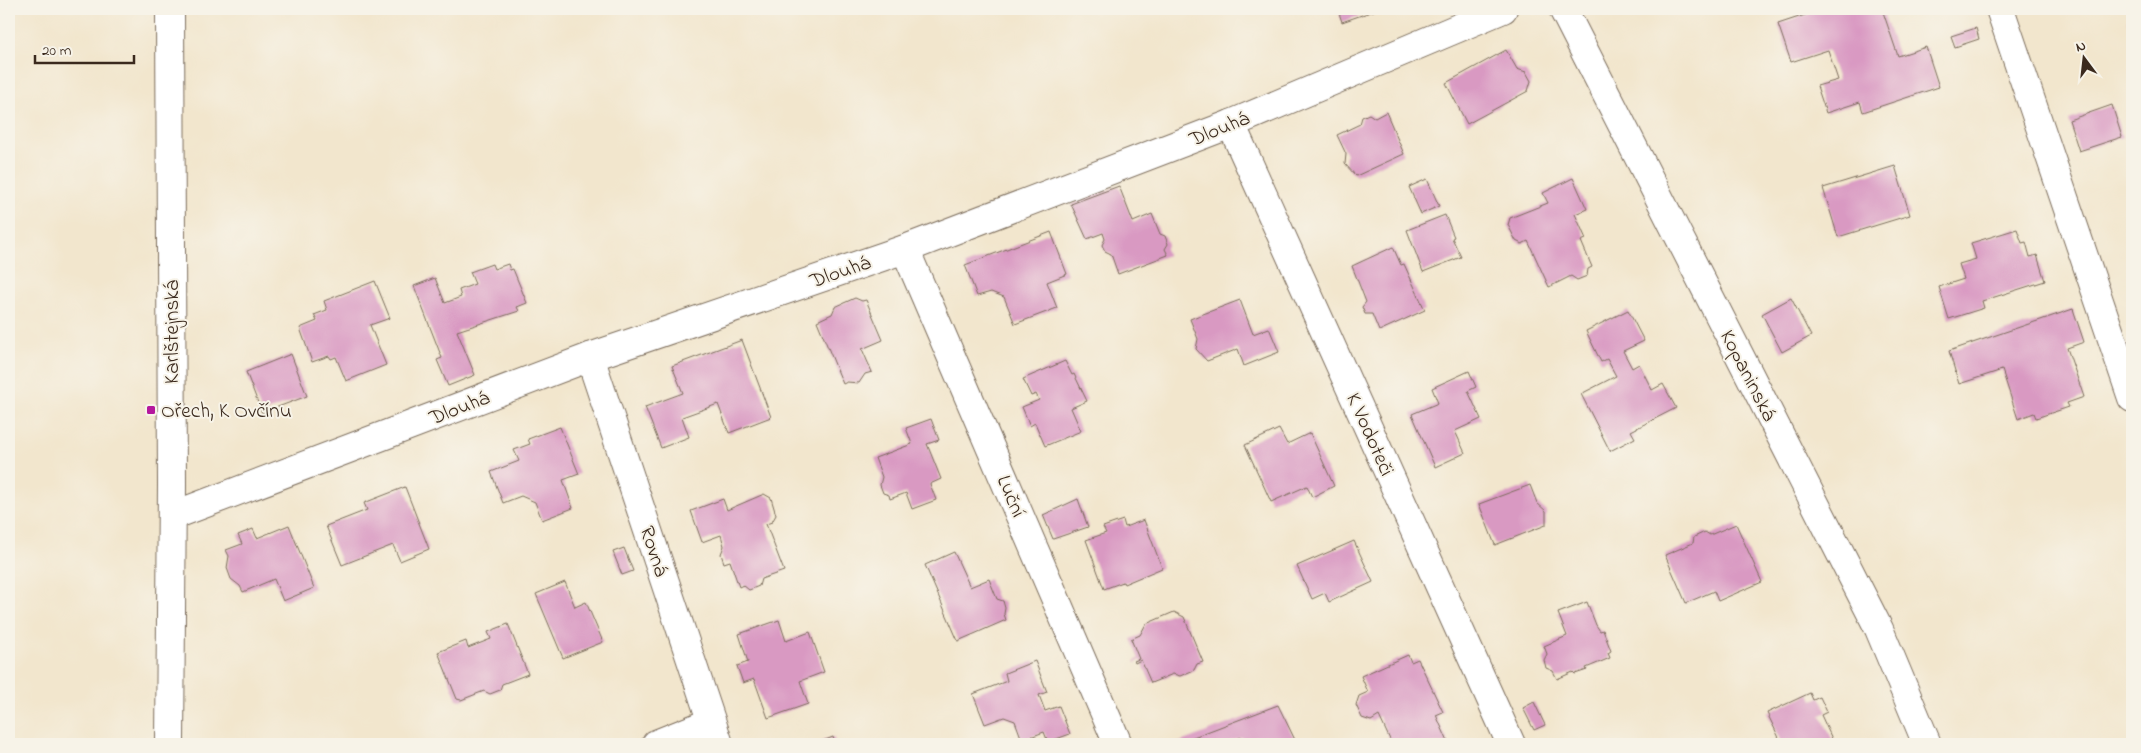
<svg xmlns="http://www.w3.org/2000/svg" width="2141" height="753" viewBox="0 0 2141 753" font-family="'Indie Flower',sans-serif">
<rect width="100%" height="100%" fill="#f7f3e8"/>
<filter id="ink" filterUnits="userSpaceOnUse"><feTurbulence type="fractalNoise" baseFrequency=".02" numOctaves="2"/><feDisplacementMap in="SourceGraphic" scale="10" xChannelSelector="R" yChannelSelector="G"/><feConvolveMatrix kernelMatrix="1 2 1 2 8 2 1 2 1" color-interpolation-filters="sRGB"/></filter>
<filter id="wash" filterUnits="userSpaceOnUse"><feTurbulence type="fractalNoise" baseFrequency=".0096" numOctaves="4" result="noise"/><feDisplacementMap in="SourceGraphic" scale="20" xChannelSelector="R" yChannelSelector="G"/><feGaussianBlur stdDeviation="1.12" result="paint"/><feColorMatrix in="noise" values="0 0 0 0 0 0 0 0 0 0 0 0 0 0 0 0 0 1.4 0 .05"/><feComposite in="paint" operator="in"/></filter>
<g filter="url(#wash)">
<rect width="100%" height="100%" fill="#f2e6cd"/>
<g id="blocks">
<g fill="#d999c2">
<path d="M 1331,9 L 1379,9 L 1342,22 L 1338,10 L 1332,12 Z"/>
<path d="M 1823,9 L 1882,9 L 1898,56 L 1926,47 L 1939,87 L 1863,112 L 1860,102 L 1826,113 L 1817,86 L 1838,80 L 1828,50 L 1791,62 L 1778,24 Z"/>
<path d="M 2132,11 L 2132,35 L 2127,21 Z"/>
<path d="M 1976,28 L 1979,39 L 1955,47 L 1951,36 Z"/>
<path d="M 1506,50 L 1517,69 L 1526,72 L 1531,81 L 1528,91 L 1467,124 L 1446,83 Z"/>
<path d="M 2112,105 L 2122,137 L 2079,151 L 2069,120 Z"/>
<path d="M 1386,112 L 1404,154 L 1356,176 L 1345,164 L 1346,154 L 1337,135 L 1360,124 L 1362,117 L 1369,114 L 1375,118 Z"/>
<path d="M 1895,166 L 1910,215 L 1838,237 L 1823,188 Z"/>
<path d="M 1573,178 L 1587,209 L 1575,214 L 1586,239 L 1581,241 L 1592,267 L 1588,269 L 1587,276 L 1577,280 L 1571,276 L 1549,287 L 1528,241 L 1522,244 L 1516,241 L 1508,225 L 1510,218 L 1548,203 L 1543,193 Z"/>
<path d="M 1427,179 L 1439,206 L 1421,214 L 1409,187 Z"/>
<path d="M 1119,186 L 1133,222 L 1152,214 L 1160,234 L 1165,236 L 1168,244 L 1165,249 L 1168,255 L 1118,274 L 1111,254 L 1105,251 L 1102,245 L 1105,239 L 1103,233 L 1087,239 L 1071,204 Z"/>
<path d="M 1445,215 L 1454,237 L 1452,238 L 1461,257 L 1423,272 L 1407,230 Z"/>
<path d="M 2017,229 L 2022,243 L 2026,242 L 2030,257 L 2037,255 L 2045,281 L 1982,301 L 1984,308 L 1949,319 L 1939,287 L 1964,279 L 1959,264 L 1976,259 L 1971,243 Z"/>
<path d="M 1051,232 L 1067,274 L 1047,282 L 1057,308 L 1015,324 L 1004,297 L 991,292 L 977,296 L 965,265 Z"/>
<path d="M 1393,247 L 1401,265 L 1404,264 L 1425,310 L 1379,331 L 1372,314 L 1365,314 L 1362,307 L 1366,302 L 1352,266 Z"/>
<path d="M 492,264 L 494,269 L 508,264 L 510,270 L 513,269 L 527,303 L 517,307 L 519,311 L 457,331 L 475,375 L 448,386 L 437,360 L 442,358 L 414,286 L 435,278 L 445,303 L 461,297 L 459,290 L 475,284 L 470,272 Z"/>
<path d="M 375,281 L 390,318 L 370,325 L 386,365 L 346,381 L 336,357 L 331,359 L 329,356 L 312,362 L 300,328 L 317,321 L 314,315 L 327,310 L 324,301 Z"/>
<path d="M 855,298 L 862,301 L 866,300 L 883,340 L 862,349 L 872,372 L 865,374 L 859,383 L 847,382 L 843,384 L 817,321 L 832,314 L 835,307 Z"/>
<path d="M 1791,298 L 1811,336 L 1782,352 L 1762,314 Z"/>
<path d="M 1240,300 L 1253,334 L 1269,328 L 1279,352 L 1244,366 L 1238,349 L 1207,361 L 1196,349 L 1198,339 L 1190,319 Z"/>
<path d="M 2073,309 L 2084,342 L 2067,348 L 2084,397 L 2067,403 L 2069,407 L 2036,418 L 2034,413 L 2018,419 L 2002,370 L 1959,384 L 1949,351 Z"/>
<path d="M 1628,310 L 1644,341 L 1623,351 L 1632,368 L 1639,364 L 1652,390 L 1663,384 L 1676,408 L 1631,431 L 1635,438 L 1610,451 L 1581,394 L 1616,376 L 1607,359 L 1601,362 L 1586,331 Z"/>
<path d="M 742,340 L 771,417 L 729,433 L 718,404 L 682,417 L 689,437 L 661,448 L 645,407 L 683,393 L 672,366 Z"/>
<path d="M 291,354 L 307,396 L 262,413 L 246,372 Z"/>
<path d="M 1065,361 L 1072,375 L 1074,374 L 1087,401 L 1071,408 L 1081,431 L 1045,446 L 1035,423 L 1030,426 L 1022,407 L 1039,400 L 1036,394 L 1031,396 L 1023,379 Z"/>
<path d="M 1469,371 L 1476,387 L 1468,391 L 1481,419 L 1455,431 L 1465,453 L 1435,467 L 1412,414 L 1438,403 L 1432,388 Z"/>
<path d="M 931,419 L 939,440 L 927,444 L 941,479 L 930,484 L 936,500 L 912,509 L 906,493 L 890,499 L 889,495 L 883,493 L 880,485 L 882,477 L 875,458 L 912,444 L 906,428 Z"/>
<path d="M 560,427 L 579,474 L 563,480 L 573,508 L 542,520 L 535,502 L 521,496 L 503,503 L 491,472 L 519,461 L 514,450 L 530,444 L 528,439 Z"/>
<path d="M 1279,429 L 1287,444 L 1310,433 L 1334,486 L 1312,497 L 1307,486 L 1271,502 L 1245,445 Z"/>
<path d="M 1530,485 L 1537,503 L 1546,511 L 1546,525 L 1495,545 L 1479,504 Z"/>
<path d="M 405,487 L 429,549 L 400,561 L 393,545 L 342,565 L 326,526 L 367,510 L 364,503 Z"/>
<path d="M 764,494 L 771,498 L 776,515 L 772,522 L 766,524 L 784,571 L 761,579 L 759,586 L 749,590 L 743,585 L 739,587 L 730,561 L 724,563 L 721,554 L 724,546 L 721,535 L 702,542 L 691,511 L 723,499 L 727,510 Z"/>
<path d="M 1078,499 L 1088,527 L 1053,539 L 1043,515 Z"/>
<path d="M 1123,520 L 1125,527 L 1144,520 L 1162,568 L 1124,584 L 1123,582 L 1104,589 L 1086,540 L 1106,533 L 1103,527 Z"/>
<path d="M 1736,524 L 1762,582 L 1718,601 L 1714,591 L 1686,603 L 1665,555 L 1693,543 L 1694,537 L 1705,532 L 1710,535 Z"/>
<path d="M 289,525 L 314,588 L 283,601 L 274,579 L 243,592 L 240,586 L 231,579 L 227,568 L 229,556 L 226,550 L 242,544 L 238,535 L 253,529 L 257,538 Z"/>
<path d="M 1354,541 L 1373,582 L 1329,602 L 1325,593 L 1312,599 L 1297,566 Z"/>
<path d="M 624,548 L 633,571 L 622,575 L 613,552 Z"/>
<path d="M 954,552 L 970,587 L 989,579 L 997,599 L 1003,601 L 1005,608 L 1004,614 L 1006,620 L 958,641 L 925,565 Z"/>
<path d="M 565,582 L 575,607 L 586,602 L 603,642 L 563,658 L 536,594 Z"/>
<path d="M 1587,602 L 1596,625 L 1600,631 L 1603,630 L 1611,651 L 1608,653 L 1610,658 L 1586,668 L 1587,670 L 1575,674 L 1573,672 L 1557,679 L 1553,671 L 1546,668 L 1544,660 L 1547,654 L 1544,646 L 1567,636 L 1558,613 Z"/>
<path d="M 1174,612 L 1184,617 L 1203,662 L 1197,664 L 1194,670 L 1180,676 L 1173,674 L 1151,683 L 1141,660 L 1135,663 L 1134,661 L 1139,659 L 1131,639 L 1140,635 L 1146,624 Z"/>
<path d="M 779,620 L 786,641 L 810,632 L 824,672 L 800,681 L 808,704 L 768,718 L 754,679 L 743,683 L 737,666 L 748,662 L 739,634 Z"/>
<path d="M 508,624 L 528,674 L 502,684 L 500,690 L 490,694 L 484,691 L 461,700 L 457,699 L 438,652 L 466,641 L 468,648 L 491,639 L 488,632 Z"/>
<path d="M 1408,655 L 1411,662 L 1418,659 L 1443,712 L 1436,715 L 1449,744 L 1392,744 L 1379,716 L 1371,721 L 1362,718 L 1356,705 L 1359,696 L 1368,692 L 1361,676 Z"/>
<path d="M 1035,661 L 1047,692 L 1039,695 L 1045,711 L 1059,706 L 1070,734 L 1048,742 L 1044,732 L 1022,740 L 1015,721 L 1004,717 L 985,724 L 973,694 L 1007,681 L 1005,673 Z"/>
<path d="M 1810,693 L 1813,700 L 1820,697 L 1827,712 L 1821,715 L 1833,741 L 1825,744 L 1782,744 L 1767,713 Z"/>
<path d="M 1534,702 L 1545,725 L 1534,730 L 1523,708 Z"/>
<path d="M 1278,705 L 1297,744 L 1245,744 L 1242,737 L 1224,744 L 1175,744 Z"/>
<path d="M 833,737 L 836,744 L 815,744 Z"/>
</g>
</g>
</g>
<g filter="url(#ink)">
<use href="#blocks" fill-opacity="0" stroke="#7b6c5b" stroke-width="1"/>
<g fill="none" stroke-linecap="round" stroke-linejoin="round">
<defs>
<g id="minor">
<path d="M 2000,9 L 2132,398"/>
<path d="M 1231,124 L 1511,744"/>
<path d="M 905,249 L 1118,744"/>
<path d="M 590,357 L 719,744"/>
<path d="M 172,516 L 590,357 L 905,249 L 1231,124 L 1503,9"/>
<path d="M 656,744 L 711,722"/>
</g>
<g id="tertiary">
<path d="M 1563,9 L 1879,629 L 1927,744"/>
<path d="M 170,744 L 172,484 L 170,9"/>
</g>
</defs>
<use href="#minor" stroke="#7b6c5b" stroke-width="30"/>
<use href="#tertiary" stroke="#7b6c5b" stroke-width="30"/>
<use href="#minor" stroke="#fff" stroke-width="28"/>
<use href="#tertiary" stroke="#fff" stroke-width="28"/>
</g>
</g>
<rect fill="#b5179e" stroke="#f7f3e8" stroke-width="2" x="146" y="405" width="10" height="10" rx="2.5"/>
<g text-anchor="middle" stroke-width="4" stroke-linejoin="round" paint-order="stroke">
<g font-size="21" fill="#3b2a1e" stroke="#f7f3e8">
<text transform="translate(1219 128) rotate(-22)" y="7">Dlouhá</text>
<text transform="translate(840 271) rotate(-19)" y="7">Dlouhá</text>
<text transform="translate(171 332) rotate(-90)" y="7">Karlštejnská</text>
<text transform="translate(1749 375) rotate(63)" y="7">Kopaninská</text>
<text transform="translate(459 407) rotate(-21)" y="7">Dlouhá</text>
<text transform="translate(1371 434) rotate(66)" y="7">K Vodoteči</text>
<text transform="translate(1012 496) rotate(67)" y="7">Luční</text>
<text transform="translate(655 551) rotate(72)" y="7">Rovná</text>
</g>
<g font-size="21" fill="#3b2a1e" stroke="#f7f3e8" text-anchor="start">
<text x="161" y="417">Ořech, K Ovčínu</text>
</g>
</g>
<rect width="2141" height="753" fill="none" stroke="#f7f3e8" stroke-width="30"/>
<g transform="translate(2084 58) rotate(345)" stroke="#f7f3e8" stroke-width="4" paint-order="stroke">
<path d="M0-4L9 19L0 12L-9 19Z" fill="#3b2a1e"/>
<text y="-8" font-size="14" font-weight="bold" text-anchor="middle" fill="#3b2a1e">N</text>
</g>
<path d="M35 55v8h99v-8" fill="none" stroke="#3b2a1e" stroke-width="2.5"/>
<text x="42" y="55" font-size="15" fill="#3b2a1e" stroke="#f7f3e8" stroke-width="4" paint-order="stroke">20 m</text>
</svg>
